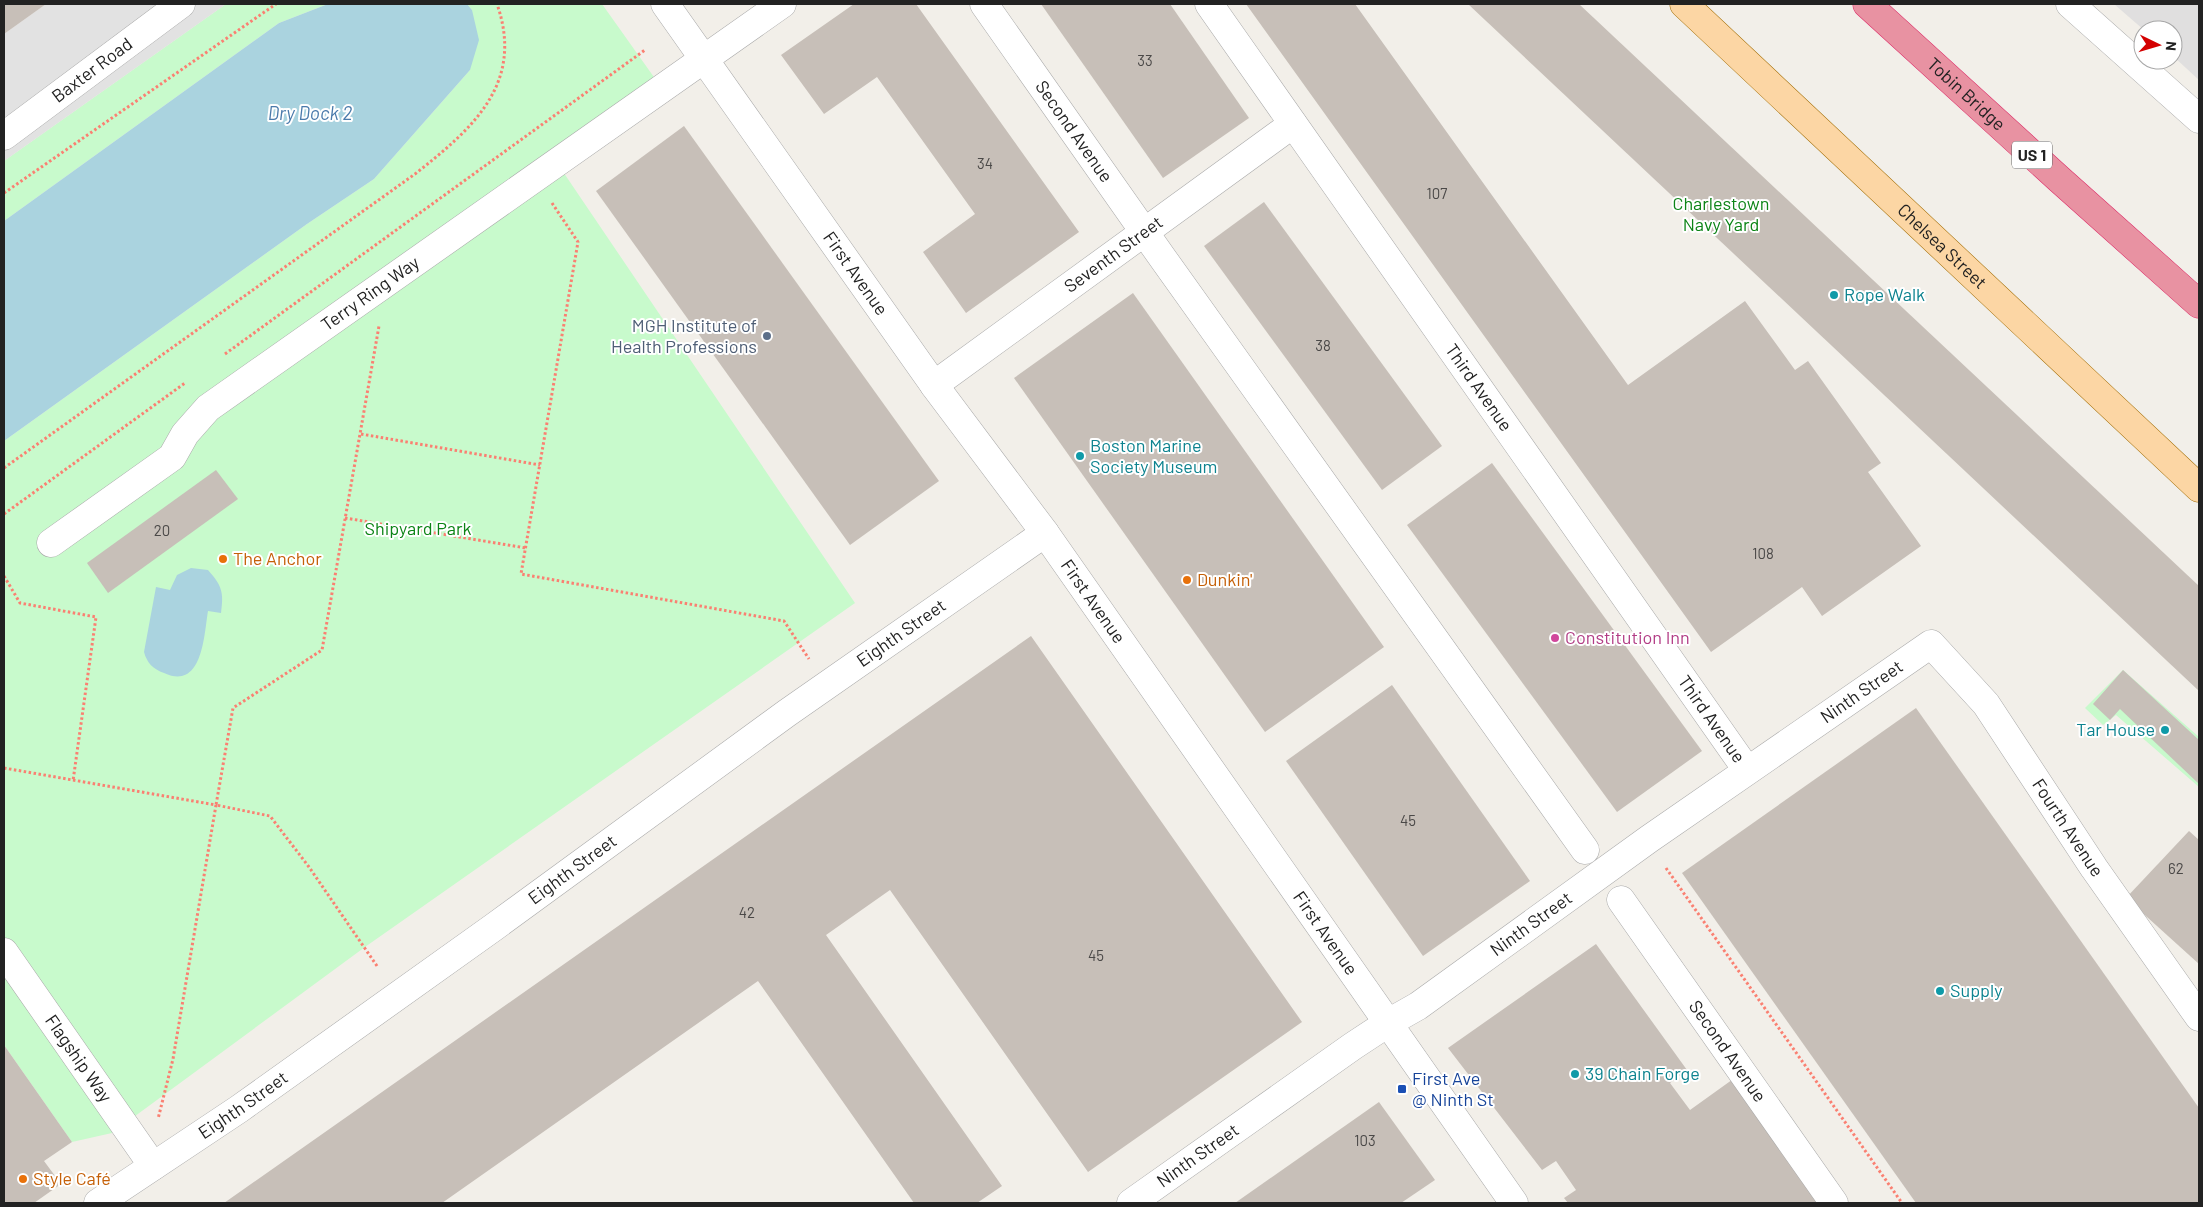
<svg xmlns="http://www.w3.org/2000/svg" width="2203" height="1207" viewBox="0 0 2203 1207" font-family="Barlow,sans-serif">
<rect width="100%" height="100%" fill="#f2efe9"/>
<path fill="#e0dfdf" d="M 2114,4 L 2199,4 L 2199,80 L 2173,56 L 2173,30 L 2144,30 Z"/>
<g fill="#c8facc">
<path d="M 226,4 L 328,4 L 279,23 L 4,221 L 4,161 Z"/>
<path d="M 467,4 L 602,4 L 656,80 L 551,154 L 855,603 L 365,947 L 112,1133 L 72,1142 L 4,1045 L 4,441 L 307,224 L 374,179 L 470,70 L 472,10 Z"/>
<path d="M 2123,670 L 2199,737 L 2199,787 L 2116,715 L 2103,725 L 2085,708 Z"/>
</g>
<path fill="#e2e2e2" d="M 46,4 L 226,4 L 4,161 L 4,34 Z"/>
<g fill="#aad3df">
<path d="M 328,4 L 467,4 L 472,10 L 479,40 L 470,70 L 374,179 L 307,224 L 4,441 L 4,221 L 279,23 Z"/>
<path d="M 191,568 L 208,570 C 222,586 224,592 221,613 L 208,611 C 204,634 203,691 164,673 C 153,669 147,663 144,652 L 156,587 L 170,590 L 177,575 Z"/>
</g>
<g fill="#c7bfb8">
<path d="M 4,4 L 46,4 L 4,34 Z"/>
<path d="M 854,4 L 916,4 L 1079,232 L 966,313 L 923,252 L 975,214 L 877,77 L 824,114 L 781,55 Z"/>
<path d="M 1041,4 L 1170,4 L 1249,118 L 1163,178 Z"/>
<path d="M 1246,4 L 1355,4 L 1628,385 L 1745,301 L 1795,370 L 1808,361 L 1881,463 L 1868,472 L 1921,546 L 1822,616 L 1802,587 L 1711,652 Z"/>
<path d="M 1468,4 L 1579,4 L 2199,586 L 2199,691 Z"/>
<path d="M 684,126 L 939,481 L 850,545 L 596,191 Z"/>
<path d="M 1264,202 L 1442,446 L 1382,490 L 1204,246 Z"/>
<path d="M 1133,293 L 1384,647 L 1265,732 L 1014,378 Z"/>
<path d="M 1492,463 L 1702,751 L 1617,812 L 1407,525 Z"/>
<path d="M 216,470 L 238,499 L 108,593 L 87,563 Z"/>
<path d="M 1031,636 L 1302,1022 L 1088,1172 L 890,890 L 826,935 L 1002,1186 L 977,1203 L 914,1203 L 758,981 L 442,1203 L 224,1203 Z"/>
<path d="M 2123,670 L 2199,740 L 2199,784 L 2120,709 L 2110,720 L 2093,704 Z"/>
<path d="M 1392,685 L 1530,881 L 1423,956 L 1286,761 Z"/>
<path d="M 1916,708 L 2199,1108 L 2199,1203 L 1916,1203 L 1682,873 Z"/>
<path d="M 2189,831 L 2199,840 L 2199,964 L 2126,898 Z"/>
<path d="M 1596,944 L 1687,1070 L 1670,1083 L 1690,1110 L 1736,1077 L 1827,1203 L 1568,1203 L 1564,1198 L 1576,1190 L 1556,1161 L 1542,1170 L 1448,1048 Z"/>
<path d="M 4,1045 L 72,1142 L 44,1161 L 61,1184 L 34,1203 L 4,1203 Z"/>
<path d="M 1379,1102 L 1435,1180 L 1401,1203 L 1235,1203 Z"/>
</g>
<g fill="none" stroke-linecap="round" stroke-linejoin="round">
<defs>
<g id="minor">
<path id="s1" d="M 665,4 L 934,385 L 1045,533 L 1514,1203"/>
<path id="s2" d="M 984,4 L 1164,260 L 1585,850"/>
<path id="s3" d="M 1209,4 L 1747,770"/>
<path d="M 2070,4 L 2199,119"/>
<path id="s4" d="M 4,136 L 181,4"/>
<path id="s5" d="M 934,385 L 1293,124"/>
<path id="s6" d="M 51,543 L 172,457 L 185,434 L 208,408 L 782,4"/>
<path id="s7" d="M 1621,900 L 1834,1203"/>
<path id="s8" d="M 4,952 L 153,1166"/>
<path id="s9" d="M 98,1203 L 239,1109 L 494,927 L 787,713 L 1045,533"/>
<path id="s10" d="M 1131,1203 L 1353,1046 L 1388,1023 L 1418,1006 L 1649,839 L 1931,644 L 1986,704 L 2094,868 L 2199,1017"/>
</g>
<g id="major">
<path id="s11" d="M 1684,4 L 2199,488"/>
</g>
<g id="highway">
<path id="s12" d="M 1867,4 L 2059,179 L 2199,304"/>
</g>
</defs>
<use href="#minor" stroke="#a9a9a9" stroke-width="29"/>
<use href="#major" stroke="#a06b00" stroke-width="29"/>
<use href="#highway" stroke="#dc2a67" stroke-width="29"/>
<g stroke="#fa8072" stroke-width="3" stroke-dasharray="2.5 2.5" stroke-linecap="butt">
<path d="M 4,193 L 276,4"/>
<path d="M 552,203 L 578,242 L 521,574 L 784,621 L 809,659"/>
<path d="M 225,354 L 645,50"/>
<path d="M 361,434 L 540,465"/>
<path d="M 4,468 L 415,174 C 472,129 525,84 497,4"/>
<path d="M 4,514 L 185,383"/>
<path d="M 345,518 L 526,548"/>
<path d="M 4,576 L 20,603 L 96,617 L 73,781"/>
<path d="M 4,768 L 216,805 L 173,1059 L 158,1119"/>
<path d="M 1666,868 L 1902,1203"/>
<path d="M 377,966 L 309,867 L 270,816 L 216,805 L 233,708 L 322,650 L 379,326"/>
</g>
<use href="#minor" stroke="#fff" stroke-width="28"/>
<use href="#major" stroke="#fcd6a4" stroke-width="28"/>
<use href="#highway" stroke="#e892a2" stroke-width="28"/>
</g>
<g fill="#0f9aa8" stroke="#fff" stroke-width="2">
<circle cx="1834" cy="295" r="5"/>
<circle cx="1080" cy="456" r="5"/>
<circle cx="2165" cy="730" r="5"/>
<circle cx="1940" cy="991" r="5"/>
<circle cx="1575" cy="1074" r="5"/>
</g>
<circle fill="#5c6f8a" stroke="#fff" stroke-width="2" cx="767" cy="336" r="5"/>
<g fill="#e8710a" stroke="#fff" stroke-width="2">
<circle cx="223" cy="559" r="5"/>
<circle cx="1187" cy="580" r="5"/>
<circle cx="23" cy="1179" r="5"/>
</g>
<circle fill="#d1479c" stroke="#fff" stroke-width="2" cx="1555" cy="638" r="5"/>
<rect fill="#1a4fb4" stroke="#fff" stroke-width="2" x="1397" y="1084" width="10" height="10" rx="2.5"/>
<g text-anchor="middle" stroke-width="4" stroke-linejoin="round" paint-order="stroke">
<g font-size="15" fill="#4b4948">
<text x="1145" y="66">33</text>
<text x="985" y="169">34</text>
<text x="1437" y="199">107</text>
<text x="1323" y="351">38</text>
<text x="162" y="536">20</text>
<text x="1763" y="559">108</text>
<text x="1408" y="826">45</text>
<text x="2176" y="874">62</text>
<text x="747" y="918">42</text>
<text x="1096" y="961">45</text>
<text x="1365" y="1146">103</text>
</g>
<rect fill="#fff" stroke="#646464" stroke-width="1" x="2012" y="141.5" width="40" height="27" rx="4"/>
<g font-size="16" font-weight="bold" fill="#222">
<text x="2032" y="161">US 1</text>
</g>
<g font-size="18" fill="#222" stroke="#fff">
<text dy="6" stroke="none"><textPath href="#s4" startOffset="110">Baxter Road</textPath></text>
<text dy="6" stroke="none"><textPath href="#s12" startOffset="134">Tobin Bridge</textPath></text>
<text dy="6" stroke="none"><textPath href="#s2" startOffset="156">Second Avenue</textPath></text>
<text dy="6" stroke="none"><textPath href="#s11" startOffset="354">Chelsea Street</textPath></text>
<text dy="6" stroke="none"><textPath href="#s5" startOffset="222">Seventh Street</textPath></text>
<text dy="6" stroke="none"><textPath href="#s1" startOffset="330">First Avenue</textPath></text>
<text dy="6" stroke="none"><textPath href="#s6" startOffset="408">Terry Ring Way</textPath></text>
<text dy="6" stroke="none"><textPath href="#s3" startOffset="469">Third Avenue</textPath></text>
<text dy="6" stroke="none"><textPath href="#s1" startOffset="735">First Avenue</textPath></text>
<text dy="6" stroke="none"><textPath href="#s9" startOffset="985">Eighth Street</textPath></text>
<text dy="6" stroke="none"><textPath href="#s10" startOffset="892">Ninth Street</textPath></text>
<text dy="6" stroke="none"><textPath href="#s3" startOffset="874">Third Avenue</textPath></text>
<text dy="6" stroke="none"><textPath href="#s10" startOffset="1206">Fourth Avenue</textPath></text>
<text dy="6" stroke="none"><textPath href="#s9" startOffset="580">Eighth Street</textPath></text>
<text dy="6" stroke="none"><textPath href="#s10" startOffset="488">Ninth Street</textPath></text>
<text dy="6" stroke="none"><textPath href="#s1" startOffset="1140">First Avenue</textPath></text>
<text dy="6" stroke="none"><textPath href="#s7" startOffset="185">Second Avenue</textPath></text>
<text dy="6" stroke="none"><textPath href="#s8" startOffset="130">Flagship Way</textPath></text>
<text dy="6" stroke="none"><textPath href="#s9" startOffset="175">Eighth Street</textPath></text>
<text dy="6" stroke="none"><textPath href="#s10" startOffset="82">Ninth Street</textPath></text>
</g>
<g font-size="18" fill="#0c8416" stroke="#fff">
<text x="1721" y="210">Charlestown<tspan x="1721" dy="21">Navy Yard</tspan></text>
<text x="418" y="535">Shipyard Park</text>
</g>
<g font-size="18" fill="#0d838f" stroke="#fff" text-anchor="start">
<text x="1844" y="301">Rope Walk</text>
<text x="1090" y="452">Boston Marine<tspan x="1090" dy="21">Society Museum</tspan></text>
<text x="2155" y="736" text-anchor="end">Tar House</text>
<text x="1950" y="997">Supply</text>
<text x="1585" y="1080">39 Chain Forge</text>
</g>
<g font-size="18" fill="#4e5e75" stroke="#fff" text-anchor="end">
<text x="757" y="332">MGH Institute of<tspan x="757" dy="21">Health Professions</tspan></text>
</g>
<g font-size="18" fill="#c56008" stroke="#fff" text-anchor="start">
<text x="233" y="565">The Anchor</text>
<text x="1197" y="586">Dunkin'</text>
<text x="33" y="1185">Style Café</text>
</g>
<g font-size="18" fill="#b23c85" stroke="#fff" text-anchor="start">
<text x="1565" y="644">Constitution Inn</text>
</g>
<g font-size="18" fill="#164399" stroke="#fff" text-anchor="start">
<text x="1412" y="1085">First Ave<tspan x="1412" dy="21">@ Ninth St</tspan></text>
</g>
<g font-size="19" font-style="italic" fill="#4a7aab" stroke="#fff">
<text x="310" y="120">Dry Dock 2</text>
</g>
</g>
<rect width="2203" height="1207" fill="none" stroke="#222222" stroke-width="10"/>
<g transform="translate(2158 45) rotate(95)"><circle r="24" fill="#ffffff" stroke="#a7a7a7"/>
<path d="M0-4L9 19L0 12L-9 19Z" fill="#d40000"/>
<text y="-8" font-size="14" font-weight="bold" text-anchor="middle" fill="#222222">N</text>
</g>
</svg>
